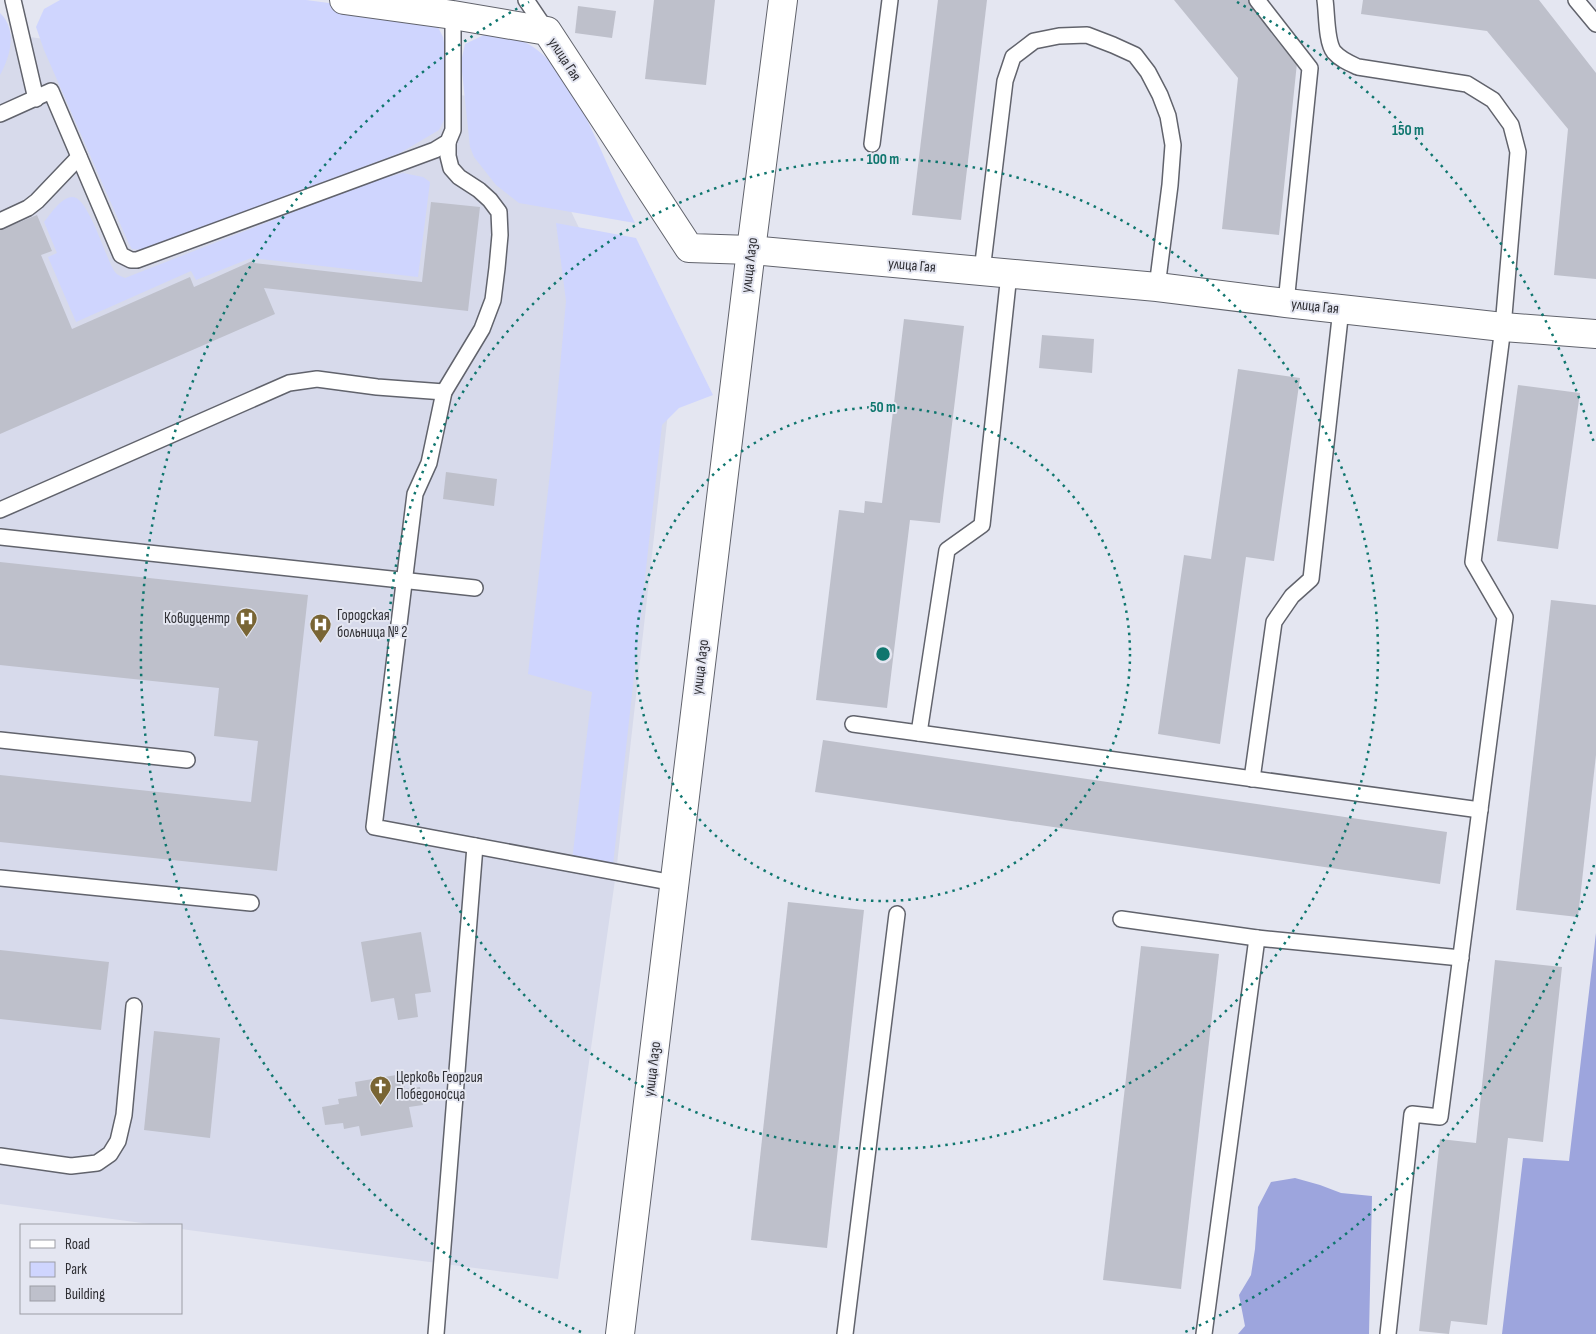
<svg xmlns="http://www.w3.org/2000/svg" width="1596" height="1334" viewBox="0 0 1596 1334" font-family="'Sofia Sans Condensed',sans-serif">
<rect width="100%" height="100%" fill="#e4e6f1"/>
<path fill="#d7daeb" d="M 0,33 L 519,103 L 668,413 L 616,873 L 558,1279 L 181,1229 L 181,1225 L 157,1225 L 0,1204 Z"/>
<g fill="#cfd5fe">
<path d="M 60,0 L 306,0 L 421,15 L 438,27 L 443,37 L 446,54 L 446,105 L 444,120 L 439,130 L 400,153 L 142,250 L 132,249 L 129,244 L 44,50 L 36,27 L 44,9 Z"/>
<path d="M 0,13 C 18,30 10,57 0,75 Z"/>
<path d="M 494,34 C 508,37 524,39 536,49 C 568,73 585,115 601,150 C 612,175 623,199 635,223 L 519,203 L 496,185 L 474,157 L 470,147 L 461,62 L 465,44 L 484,35 Z"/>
<path d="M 403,173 L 423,177 L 430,182 L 418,277 L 251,258 L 196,280 L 191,271 L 76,322 L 48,257 L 57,253 L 44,222 C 51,214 60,198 72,197 C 88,195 106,260 115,272 C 117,275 121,276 125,278 L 370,182 Z"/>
<path d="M 556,223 L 636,238 L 713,395 L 679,408 L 662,425 L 613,865 L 572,861 L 592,692 L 528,674 L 553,445 L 566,301 Z"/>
</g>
<g fill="#9da5dd">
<path d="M 1596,933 L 1596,1334 L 1502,1334 L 1523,1158 L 1569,1161 Z"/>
<path d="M 1295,1178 L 1320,1185 L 1341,1193 L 1372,1196 L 1369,1334 L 1238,1334 L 1245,1326 L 1239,1295 L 1251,1275 L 1255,1249 L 1258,1207 L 1271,1182 Z"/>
</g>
<g fill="#bec0cb">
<path d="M 654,0 L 715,0 L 706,85 L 645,79 Z"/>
<path d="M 938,0 L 987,0 L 961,220 L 912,215 Z"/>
<path d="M 1174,0 L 1248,0 L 1297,63 L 1279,235 L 1222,229 L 1238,78 Z"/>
<path d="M 1363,0 L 1539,0 L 1596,73 L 1596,279 L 1554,275 L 1568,129 L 1487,31 L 1361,14 Z"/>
<path d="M 578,6 L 616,11 L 612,38 L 575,33 Z"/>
<path d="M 431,202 L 480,207 L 468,311 L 264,288 L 275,314 L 0,434 L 0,230 L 37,215 L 52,251 L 41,255 L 72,329 L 190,277 L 194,287 L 252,261 L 253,263 L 422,282 Z"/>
<path d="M 904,319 L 964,326 L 940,523 L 910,520 L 887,708 L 816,700 L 839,510 L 864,513 L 865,501 L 882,503 Z"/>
<path d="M 1042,335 L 1094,339 L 1092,373 L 1039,368 Z"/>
<path d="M 1238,369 L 1300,378 L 1274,561 L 1246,557 L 1220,744 L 1158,734 L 1184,555 L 1211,559 Z"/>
<path d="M 1518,385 L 1580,393 L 1558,549 L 1497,541 Z"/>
<path d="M 446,472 L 497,479 L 494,506 L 443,499 Z"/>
<path d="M 0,562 L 308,595 L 277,871 L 0,842 L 0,775 L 251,802 L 258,741 L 214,736 L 219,688 L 0,665 Z"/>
<path d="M 1551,600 L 1596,605 L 1596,755 L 1578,917 L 1516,910 Z"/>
<path d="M 823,740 L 1447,832 L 1440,884 L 815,792 Z"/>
<path d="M 788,902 L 864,910 L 827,1248 L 751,1240 Z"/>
<path d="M 421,932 L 431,992 L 415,994 L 418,1017 L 398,1020 L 394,998 L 371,1002 L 361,942 Z"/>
<path d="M 1141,946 L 1219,954 L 1181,1289 L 1103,1280 Z"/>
<path d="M 0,950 L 109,962 L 101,1030 L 0,1019 Z"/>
<path d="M 1495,960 L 1562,967 L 1543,1142 L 1508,1138 L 1487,1325 L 1451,1321 L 1449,1334 L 1419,1331 L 1440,1139 L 1476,1143 Z"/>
<path d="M 154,1031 L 220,1038 L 210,1138 L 144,1130 Z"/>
<path d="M 402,1074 L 405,1089 L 420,1087 L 423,1105 L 409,1107 L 413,1127 L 361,1136 L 359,1126 L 344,1129 L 343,1123 L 325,1125 L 322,1107 L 339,1104 L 338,1099 L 357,1096 L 355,1082 Z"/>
</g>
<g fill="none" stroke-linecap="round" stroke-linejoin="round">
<defs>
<g id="lane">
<path d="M 13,0 L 36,99"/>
<path d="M 526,0 L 547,31"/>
<path d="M 1257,0 L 1310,68 L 1286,303"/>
<path d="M 1325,0 C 1327,13 1326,42 1334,52 C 1341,60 1349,63 1358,67 L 1467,84 L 1493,100 L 1511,125 L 1518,152 L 1503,327 L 1473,562 L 1505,617 L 1440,1117 L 1412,1114 L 1388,1334"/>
<path d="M 1576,0 L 1596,24"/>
<path d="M 0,114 L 51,91 L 121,255 L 131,260 L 137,260 L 435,150 L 448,142 L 453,130 L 453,15"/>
<path d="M 448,142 L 448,156 L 451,168 L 459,177 L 479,190 L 490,200 L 499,212 L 500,235 L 497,268 L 493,300 L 482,329 L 444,392 L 429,463 L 415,494 L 374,827 L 674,883"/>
<path d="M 872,144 L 890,0"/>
<path d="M 0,221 L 28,208 L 37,201 L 79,157"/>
<path d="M 982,271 L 1005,81 L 1013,57 L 1034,41 L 1059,36 L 1087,35 L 1113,45 L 1135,55 L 1148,72 L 1160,95 L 1168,116 L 1173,145 L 1170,185 L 1157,287"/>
<path d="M 0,510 L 289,383 L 317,379 L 377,387 L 444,392"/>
<path d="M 0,537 L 475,588"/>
<path d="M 853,724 L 1480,810"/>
<path d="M 919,733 L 947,550 L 982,525 L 1009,274"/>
<path d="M 0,740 L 187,760"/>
<path d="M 1252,779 L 1274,622 L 1292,596 L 1311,579 L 1341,309"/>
<path d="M 0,878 L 251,903"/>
<path d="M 1121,919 L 1257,938"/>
<path d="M 0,1156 L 71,1166 L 97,1163 L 110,1154 L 118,1141 L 124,1115 L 134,1006"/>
<path d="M 436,1334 L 475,846"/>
<path d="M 845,1334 L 897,914"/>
<path d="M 1204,1334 L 1257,938 L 1461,958"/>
</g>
<g id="street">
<path d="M 344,0 L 453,15 L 547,31 L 689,248 L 751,250 L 1157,287 L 1286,303 L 1503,327 L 1596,334"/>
<path d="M 620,1334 L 751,250 L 783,0"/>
</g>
</defs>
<use href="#lane" stroke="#61636c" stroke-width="18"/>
<use href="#street" stroke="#61636c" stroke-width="30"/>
<use href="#lane" stroke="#fff" stroke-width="15"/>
<use href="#street" stroke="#fff" stroke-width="28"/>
</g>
<g fill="none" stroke="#0f766e" stroke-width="2.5" stroke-dasharray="2.5 5">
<circle cx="883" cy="654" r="247"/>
<circle cx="883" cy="654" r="495"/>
<path d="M1594 865A742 742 0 0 1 1185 1332M581 1332A742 742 0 0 1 529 2M1237 2A742 742 0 0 1 1594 443"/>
</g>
<defs>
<symbol id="hospital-pin" viewBox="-11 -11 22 30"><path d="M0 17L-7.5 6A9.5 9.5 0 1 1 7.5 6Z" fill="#796534" stroke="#e4e6f1"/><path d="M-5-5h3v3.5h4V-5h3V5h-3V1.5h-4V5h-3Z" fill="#fff"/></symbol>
<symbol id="church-pin" viewBox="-11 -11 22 30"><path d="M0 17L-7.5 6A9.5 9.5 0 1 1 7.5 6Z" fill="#796534" stroke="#e4e6f1"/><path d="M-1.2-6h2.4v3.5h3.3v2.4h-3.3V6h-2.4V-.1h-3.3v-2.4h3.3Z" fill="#fff"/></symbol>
</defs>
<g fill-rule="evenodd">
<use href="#hospital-pin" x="234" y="606" width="25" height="34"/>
<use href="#hospital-pin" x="308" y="612" width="25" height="34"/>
<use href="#church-pin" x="368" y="1074" width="25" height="34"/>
</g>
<g text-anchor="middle" stroke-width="4" stroke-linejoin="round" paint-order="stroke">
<g font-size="15" fill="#2f2f34" stroke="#e4e6f1">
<text transform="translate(565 59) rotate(57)" y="5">улица Гая</text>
<text transform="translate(749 265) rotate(-83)" y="5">улица Лазо</text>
<text transform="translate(912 265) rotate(5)" y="5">улица Гая</text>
<text transform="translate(1315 306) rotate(6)" y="5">улица Гая</text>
<text transform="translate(700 667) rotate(-83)" y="5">улица Лазо</text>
<text transform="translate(652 1069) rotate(-83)" y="5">улица Лазо</text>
</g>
<g font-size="15" fill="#2f2f34" stroke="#e4e6f1" text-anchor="start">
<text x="337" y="620">Городская<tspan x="337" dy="17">больница № 2</tspan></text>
<text x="230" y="623" text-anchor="end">Ковидцентр</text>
<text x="396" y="1082">Церковь Георгия<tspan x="396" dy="17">Победоносца</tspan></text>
</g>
</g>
<circle cx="883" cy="654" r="8" fill="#0f766e" stroke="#e4e6f1" stroke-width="2.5"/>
<g font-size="15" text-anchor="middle" font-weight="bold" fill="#0f766e" stroke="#e4e6f1" stroke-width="4" stroke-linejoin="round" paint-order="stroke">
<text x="1408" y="135">150 m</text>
<text x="883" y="164">100 m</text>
<text x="883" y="412">50 m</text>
</g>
<rect x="20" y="1224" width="162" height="90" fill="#e4e6f1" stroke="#9c9da5"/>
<rect x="30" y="1240" width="25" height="8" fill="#ffffff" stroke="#9c9da5"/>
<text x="65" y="1249" font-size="15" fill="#2f2f34">Road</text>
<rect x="30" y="1262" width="25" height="15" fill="#cfd5fe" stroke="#9c9da5"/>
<text x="65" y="1274" font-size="15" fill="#2f2f34">Park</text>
<rect x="30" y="1286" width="25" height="15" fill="#bec0cb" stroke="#9c9da5"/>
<text x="65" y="1299" font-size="15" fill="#2f2f34">Building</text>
</svg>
